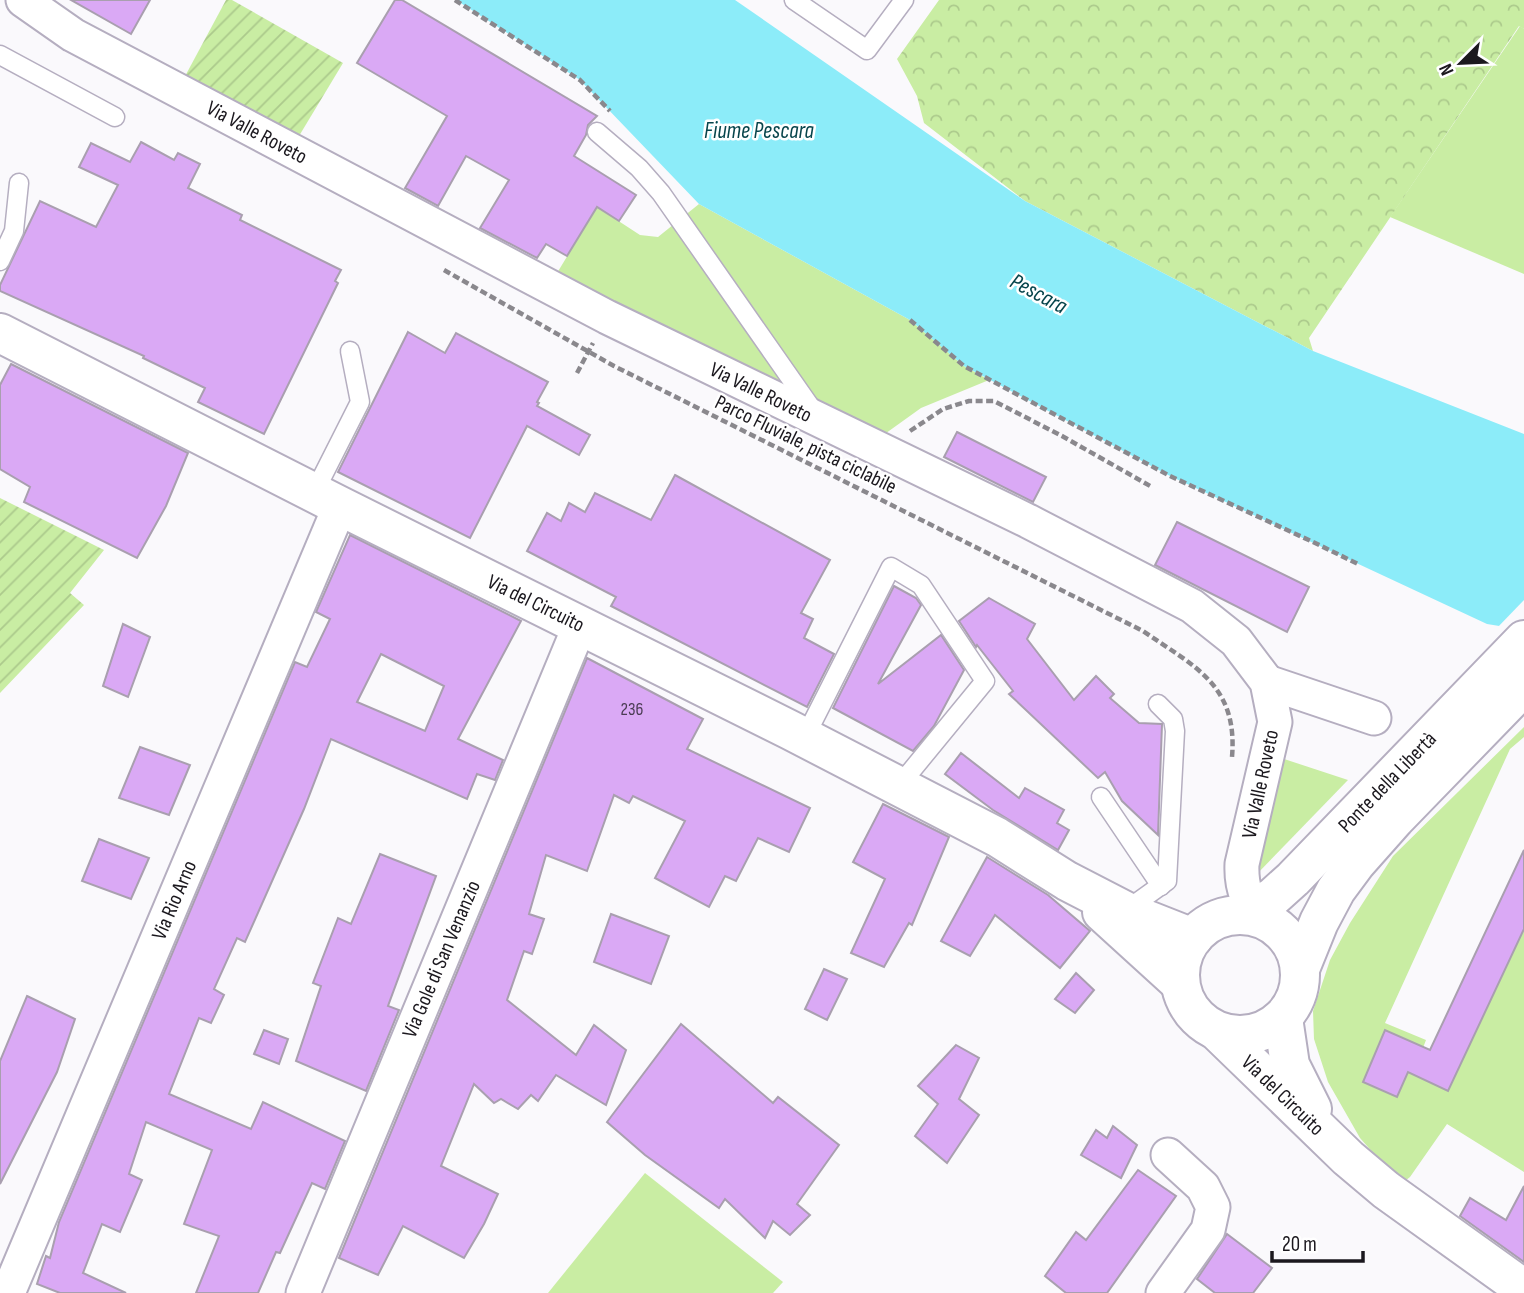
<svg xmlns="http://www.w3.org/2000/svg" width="1524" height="1293" viewBox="0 0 1524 1293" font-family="'Sofia Sans Condensed',sans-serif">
<defs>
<pattern id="forest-crowns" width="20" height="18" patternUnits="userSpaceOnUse" patternTransform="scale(1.75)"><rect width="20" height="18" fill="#c9eda3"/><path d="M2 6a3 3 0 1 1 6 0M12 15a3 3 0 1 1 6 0" fill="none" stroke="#acca8c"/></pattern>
<pattern id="garden-furrows" width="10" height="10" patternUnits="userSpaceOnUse" patternTransform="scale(1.75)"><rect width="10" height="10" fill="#c9eda3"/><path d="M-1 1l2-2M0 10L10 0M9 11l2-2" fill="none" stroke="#acca8c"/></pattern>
</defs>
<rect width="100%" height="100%" fill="#faf9fc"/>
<g fill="#c9eda3">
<path d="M 1520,26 L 1524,29 L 1524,274 L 1390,217 Z"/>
<path d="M 699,204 L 910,320 L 964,366 L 989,380 L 921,408 L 875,441 L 551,283 L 597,207 L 640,235 L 658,237 Z"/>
<path d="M 1524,727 L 1524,737 L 1510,749 L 1385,1023 L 1426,1040 L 1413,1074 L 1448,1091 L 1524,929 L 1524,1172 L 1447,1124 L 1410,1177 L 1405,1181 L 1382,1163 L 1360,1138 L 1328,1082 L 1314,1039 L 1313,1011 L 1330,960 L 1350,923 L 1393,856 Z"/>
<path d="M 1275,756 L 1348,780 L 1254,877 Z"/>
<path d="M 645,1173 L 783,1282 L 773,1293 L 548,1293 Z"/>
</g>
<path fill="url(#forest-crowns)" d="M 939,0 L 1524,0 L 1524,29 L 1519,26 L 1309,338 L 1313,351 L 1025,201 L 924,123 L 917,96 L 897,59 Z"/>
<g fill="url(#garden-furrows)">
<path d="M 226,0 L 232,0 L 343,63 L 296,141 L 183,80 Z"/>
<path d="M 0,498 L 104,550 L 70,593 L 84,605 L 0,693 Z"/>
</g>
<path fill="#8cecf9" d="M 456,0 L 735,0 L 1025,201 L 1313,351 L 1524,434 L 1524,630 L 1487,624 L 1170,476 L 964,366 L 910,320 L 699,204 L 580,80 Z"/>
<path fill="#faf9fc" d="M 1524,600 L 1524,634 L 1496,629 Z"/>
<g fill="#daa9f5" stroke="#a99faf" stroke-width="2" fill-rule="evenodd">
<path d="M 71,0 L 150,0 L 131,34 Z"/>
<path d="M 395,0 L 402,0 L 597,116 L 588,125 L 586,135 L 574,156 L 636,195 L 619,221 L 597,207 L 567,256 L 546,244 L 537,258 L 480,228 L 509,180 L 466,156 L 438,206 L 405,188 L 447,116 L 357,63 Z"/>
<path d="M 141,142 L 174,160 L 178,153 L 200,164 L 188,188 L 242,215 L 240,220 L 341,270 L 335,281 L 338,283 L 264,434 L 198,402 L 205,388 L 143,358 L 144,356 L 0,291 L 0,285 L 40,201 L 96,227 L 118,185 L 79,167 L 91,143 L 130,162 Z"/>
<path d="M 408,332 L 445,353 L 456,333 L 548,382 L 537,402 L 539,403 L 537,406 L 590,435 L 579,455 L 527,426 L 470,538 L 338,472 Z"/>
<path d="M 11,364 L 188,453 L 166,506 L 137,558 L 24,502 L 30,487 L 0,469 L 0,385 Z"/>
<path d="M 957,432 L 1046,477 L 1033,502 L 944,457 Z"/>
<path d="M 675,475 L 830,560 L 801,613 L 813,619 L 804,638 L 834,654 L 807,707 L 611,606 L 616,597 L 527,551 L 547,513 L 561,521 L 569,503 L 585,512 L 595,493 L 651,520 Z"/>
<path d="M 1177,522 L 1309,587 L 1287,632 L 1155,565 Z"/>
<path d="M 350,535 L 521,621 L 458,739 L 503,760 L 495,780 L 477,774 L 467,799 L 331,739 L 304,809 L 245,942 L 237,938 L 214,989 L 224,995 L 211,1023 L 199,1018 L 169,1094 L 251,1129 L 263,1102 L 345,1141 L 325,1189 L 312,1183 L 280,1253 L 276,1252 L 258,1293 L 196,1293 L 219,1236 L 184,1224 L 212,1150 L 146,1122 L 129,1174 L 142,1180 L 120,1232 L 102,1224 L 83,1273 L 126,1293 L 60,1293 L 37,1284 L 46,1256 L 50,1258 L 59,1222 L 295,662 L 307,667 L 330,619 L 316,612 ZM 381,654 L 444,686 L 425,731 L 357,702 Z"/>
<path d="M 894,586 L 916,598 L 921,605 L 878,684 L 941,635 L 964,670 L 934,726 L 913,751 L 833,708 Z"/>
<path d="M 989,598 L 1035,624 L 1027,639 L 1074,700 L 1096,676 L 1114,694 L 1110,698 L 1139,723 L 1162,724 L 1158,835 L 1122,801 L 1105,772 L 1098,778 L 1009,694 L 1013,691 L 977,645 L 976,647 L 959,621 Z"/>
<path d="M 123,624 L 150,637 L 128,697 L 103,686 Z"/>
<path d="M 587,658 L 703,719 L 687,749 L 810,808 L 789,852 L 758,838 L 736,881 L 725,876 L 709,907 L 655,878 L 685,821 L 633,796 L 629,803 L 614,795 L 587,871 L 546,855 L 529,914 L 544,919 L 532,954 L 524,951 L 507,1000 L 576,1055 L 594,1025 L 626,1050 L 606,1105 L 556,1075 L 538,1101 L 531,1095 L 518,1109 L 501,1099 L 494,1103 L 474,1084 L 441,1166 L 498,1194 L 484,1224 L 464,1258 L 403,1226 L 378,1275 L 339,1258 Z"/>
<path d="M 140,747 L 190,765 L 169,815 L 119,798 Z"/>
<path d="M 961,753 L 1019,798 L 1025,788 L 1064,810 L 1057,823 L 1069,830 L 1058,850 L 993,810 L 945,774 Z"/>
<path d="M 883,804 L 949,837 L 912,925 L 909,923 L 884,967 L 851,953 L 885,879 L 853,862 Z"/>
<path d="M 99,839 L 149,858 L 131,899 L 82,881 Z"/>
<path d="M 1524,850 L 1524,929 L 1448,1091 L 1408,1072 L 1397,1097 L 1363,1082 L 1385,1030 L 1430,1050 Z"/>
<path d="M 380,854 L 436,876 L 388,1006 L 399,1010 L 366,1091 L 296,1061 L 321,986 L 313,983 L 338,918 L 351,924 Z"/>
<path d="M 987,857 L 1048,895 L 1090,931 L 1060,968 L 995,915 L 970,956 L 941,941 Z"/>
<path d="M 611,914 L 669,936 L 651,984 L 594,962 Z"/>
<path d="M 824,969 L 847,979 L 827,1020 L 805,1009 Z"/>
<path d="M 1076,973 L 1094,990 L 1075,1013 L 1055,999 Z"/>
<path d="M 27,996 L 75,1019 L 57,1072 L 0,1184 L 0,1061 Z"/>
<path d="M 681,1024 L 773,1103 L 778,1097 L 839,1145 L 797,1204 L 810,1215 L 790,1235 L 773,1221 L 765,1238 L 725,1199 L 719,1208 L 645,1155 L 607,1122 Z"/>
<path d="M 264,1030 L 288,1039 L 279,1064 L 254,1054 Z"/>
<path d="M 956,1045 L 979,1058 L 959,1099 L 979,1115 L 947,1163 L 915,1136 L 938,1104 L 918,1086 Z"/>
<path d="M 1113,1126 L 1137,1145 L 1121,1178 L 1081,1155 L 1096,1130 L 1107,1138 Z"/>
<path d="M 1138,1170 L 1176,1196 L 1107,1293 L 1066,1293 L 1045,1276 L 1076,1232 L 1086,1240 Z"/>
<path d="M 1524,1186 L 1524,1262 L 1460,1216 L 1470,1198 L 1506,1220 Z"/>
<path d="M 1227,1234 L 1272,1268 L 1253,1293 L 1215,1293 L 1197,1279 Z"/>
</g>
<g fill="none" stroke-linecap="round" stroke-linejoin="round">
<defs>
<g id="service">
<path d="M 794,0 L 867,50 L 904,0"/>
<path d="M 0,55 L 115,117"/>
<path d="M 597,132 L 639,168 L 661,193 L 812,409"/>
<path d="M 0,261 L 14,231 L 19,183"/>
<path d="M 314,493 L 360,402 L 350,351"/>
<path d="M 805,737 L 891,567 L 921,585 L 985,681 L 898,787"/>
<path d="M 1101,797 L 1161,886"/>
<path d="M 1135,904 L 1167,881 L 1175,731 L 1173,719 L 1158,704"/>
</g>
<g id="minor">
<path d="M 23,0 L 73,35 L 607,317 L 1028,521 L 1192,606 L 1236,641 L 1267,682 L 1275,722 L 1242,864 C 1241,885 1246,903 1262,919"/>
<path d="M 1267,682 L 1374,718"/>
<path d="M 8,1293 L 340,506"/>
<path d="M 303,1293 L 580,625"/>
<path d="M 1163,1293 L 1208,1230 L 1213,1207 L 1203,1187 L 1168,1155"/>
</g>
<g id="secondary">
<path d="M 0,333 L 340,506 L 790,730 L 997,837 L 1067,881 L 1127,912 L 1193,938"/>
<path d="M 1102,912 L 1180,983"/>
<circle cx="1240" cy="975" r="60"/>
<path d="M 1243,915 L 1273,897 L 1293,879 L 1524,640"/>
<path d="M 1300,969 L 1319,922 L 1336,890 L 1356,863 L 1395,819 L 1524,686"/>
<path d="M 1283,1018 L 1290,1065 L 1312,1109"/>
<path d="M 1217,1031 L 1348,1158 L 1386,1190 L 1524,1289"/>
</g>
</defs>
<use href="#service" stroke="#b5aec0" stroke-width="21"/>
<use href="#minor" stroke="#b5aec0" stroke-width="37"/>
<use href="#secondary" stroke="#b5aec0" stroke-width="42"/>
<g stroke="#8a888d" stroke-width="4.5" stroke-dasharray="7 3.5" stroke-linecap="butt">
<path d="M 455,0 L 580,80 L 610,111"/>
<path d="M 444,270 L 614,366 L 1143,631 C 1195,667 1238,685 1232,757"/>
<path d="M 910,320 L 964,366 L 1170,476 L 1313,542 L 1360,565"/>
<path d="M 577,373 L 593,343"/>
<path d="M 910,431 L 943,409 L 969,401 L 994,401 L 1062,436 L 1152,487"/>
</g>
<use href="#service" stroke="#fff" stroke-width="18"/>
<use href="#minor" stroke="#fff" stroke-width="33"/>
<use href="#secondary" stroke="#fff" stroke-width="38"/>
</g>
<g text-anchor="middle" stroke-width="5" stroke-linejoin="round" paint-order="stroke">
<g font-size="18" fill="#4b3c54">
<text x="632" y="715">236</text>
</g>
<g font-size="21" fill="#1b181e" stroke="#fff">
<text transform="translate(257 132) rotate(28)" y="7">Via Valle Roveto</text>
<text transform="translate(761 392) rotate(26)" y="7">Via Valle Roveto</text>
<text transform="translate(806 444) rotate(26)" y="7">Parco Fluviale, pista ciclabile</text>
<text transform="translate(536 603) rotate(26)" y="7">Via del Circuito</text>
<text transform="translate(1387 782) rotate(-46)" y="7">Ponte della Libertà</text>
<text transform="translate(1260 784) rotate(-78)" y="7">Via Valle Roveto</text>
<text transform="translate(174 900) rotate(-67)" y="7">Via Rio Arno</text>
<text transform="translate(441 959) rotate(-67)" y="7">Via Gole di San Venanzio</text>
<text transform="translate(1283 1095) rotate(44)" y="7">Via del Circuito</text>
</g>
<g font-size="23" font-style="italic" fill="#07454c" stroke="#fff">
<text x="759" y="138">Fiume Pescara</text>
<text transform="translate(1039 293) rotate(28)" y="8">Pescara</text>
</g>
</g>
<g transform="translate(1461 63) rotate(246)" stroke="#ffffff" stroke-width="5" paint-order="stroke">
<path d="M0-5L12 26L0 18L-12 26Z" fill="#1b181e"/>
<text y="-10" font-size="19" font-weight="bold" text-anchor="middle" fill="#1b181e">N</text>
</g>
<path d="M1272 1251v10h91v-10" fill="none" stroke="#1b181e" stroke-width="3.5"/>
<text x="1282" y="1251" font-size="21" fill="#1b181e" stroke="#ffffff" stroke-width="5" paint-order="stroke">20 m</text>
</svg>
